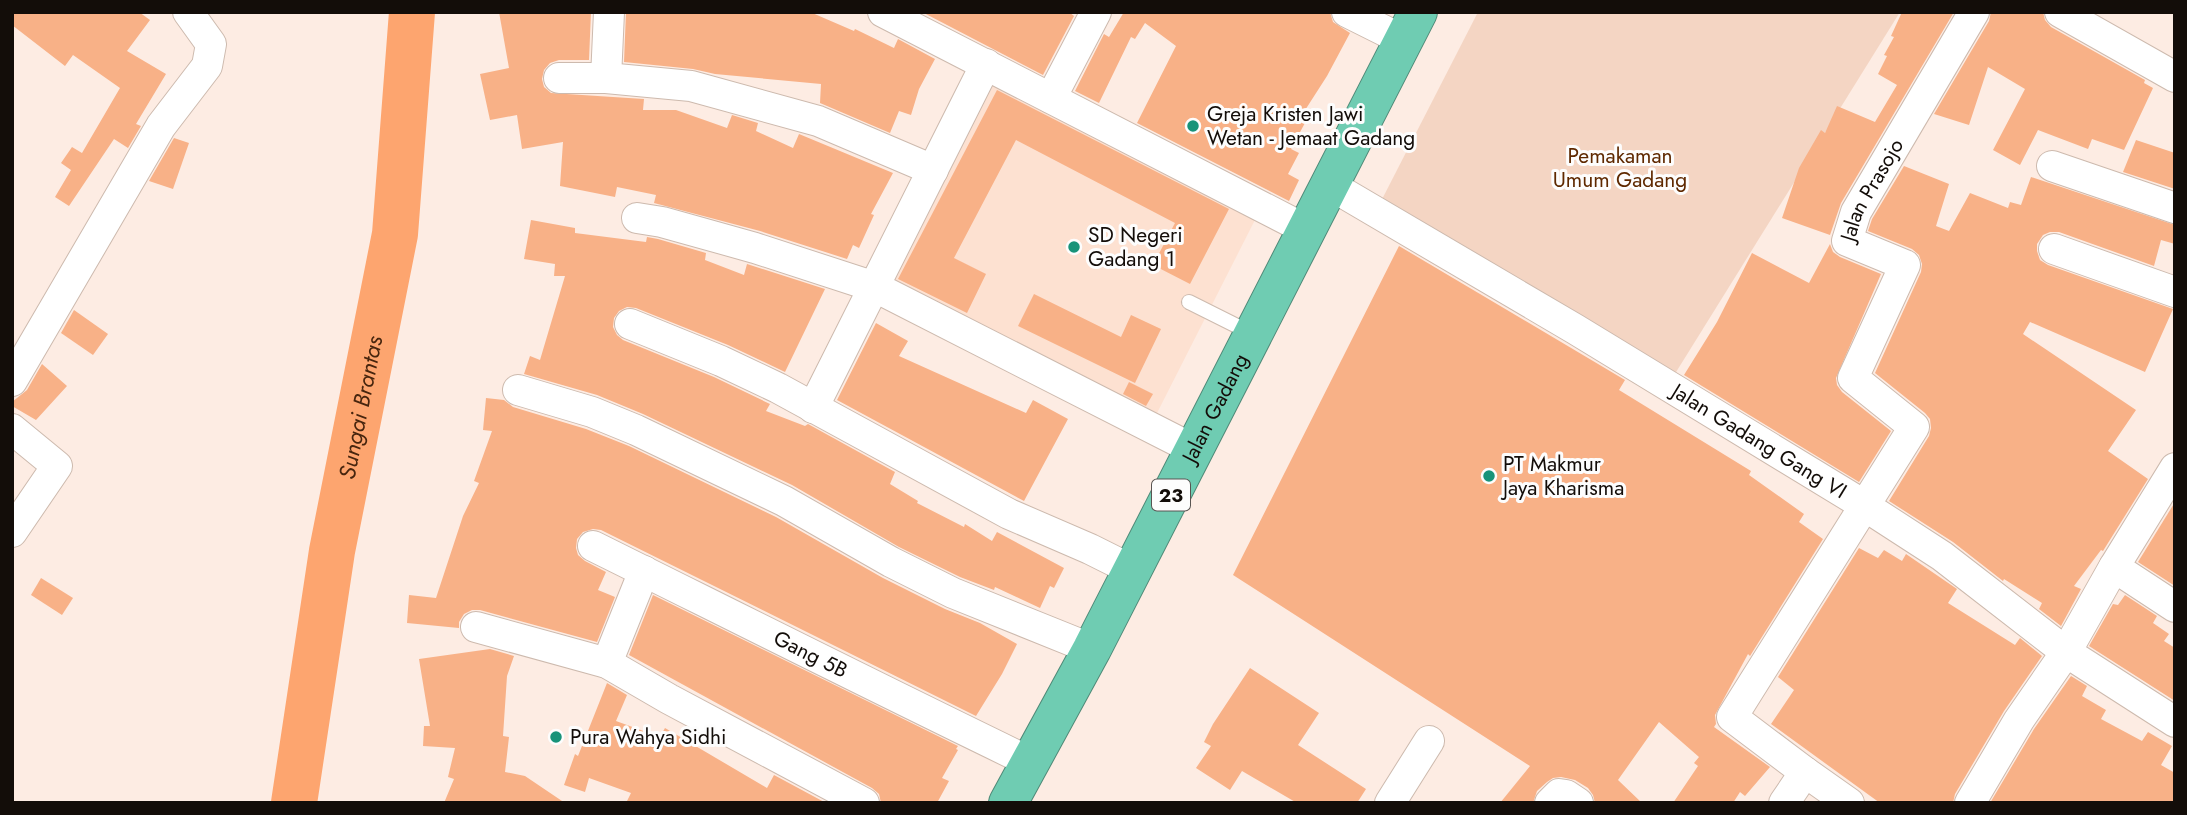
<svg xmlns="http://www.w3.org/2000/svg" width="2187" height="815" viewBox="0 0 2187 815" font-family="Jost,sans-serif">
<rect width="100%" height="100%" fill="#fdece3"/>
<path fill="#fde1d1" d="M 995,79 L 1259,212 L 1153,421 L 888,282 Z"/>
<path fill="#f4d5c3" d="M 1478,12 L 1900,12 L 1673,377 L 1376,211 Z"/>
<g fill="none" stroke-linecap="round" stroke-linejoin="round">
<path stroke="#fda56f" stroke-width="46" id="s1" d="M 294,803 L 332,551 L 395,234 L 412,12"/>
</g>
<g fill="#f8b187">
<path d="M 12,12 L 139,12 L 150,20 L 127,51 L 166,74 L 136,124 L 141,126 L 128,148 L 114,139 L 69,206 L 55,197 L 71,170 L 61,163 L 72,147 L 82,153 L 120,88 L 73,55 L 65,66 L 12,25 Z"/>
<path d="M 499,12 L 591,12 L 589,60 L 559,60 L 550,63 L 544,70 L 542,79 L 544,87 L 551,93 L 644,99 L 643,110 L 676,110 L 727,128 L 732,115 L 758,123 L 756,131 L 793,148 L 799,134 L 893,173 L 871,214 L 874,215 L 859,248 L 853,245 L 847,259 L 760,231 L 654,203 L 656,195 L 617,187 L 615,197 L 560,186 L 563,142 L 522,149 L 517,115 L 490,120 L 480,74 L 509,68 Z"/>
<path d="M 626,12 L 810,12 L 854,31 L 855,29 L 894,48 L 898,39 L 935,59 L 919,89 L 911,115 L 899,111 L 890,133 L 820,103 L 821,84 L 715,74 L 693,69 L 624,62 Z"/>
<path d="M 922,12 L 1069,12 L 1074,16 L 1043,75 Z"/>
<path d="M 1124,12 L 1330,12 L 1333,22 L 1350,33 L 1327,76 L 1300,118 L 1306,121 L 1291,149 L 1299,153 L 1288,174 L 1299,180 L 1289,201 L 1137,123 L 1176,46 L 1145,23 L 1135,39 L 1131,37 L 1099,103 L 1075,91 L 1104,34 L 1109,37 Z"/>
<path d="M 1902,12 L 1954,12 L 1841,203 L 1830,235 L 1782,218 L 1799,168 L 1821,130 L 1825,133 L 1837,106 L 1875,122 L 1897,85 L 1878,74 L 1887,56 L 1884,55 L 1894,37 L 1891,36 Z"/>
<path d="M 1991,12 L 2043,12 L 2045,20 L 2051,27 L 2145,80 L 2144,83 L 2153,88 L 2124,150 L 2092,139 L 2088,149 L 2038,130 L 2020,165 L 1993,150 L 2025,89 L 1988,67 L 1969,125 L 1934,114 L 1989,21 Z"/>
<path d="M 997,90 L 1229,209 L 1190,284 L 1153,265 L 1175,223 L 1016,140 L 954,258 L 986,274 L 967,313 L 898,279 Z"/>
<path d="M 174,138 L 189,143 L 173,189 L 149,181 Z"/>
<path d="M 2136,140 L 2175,153 L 2175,189 L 2123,172 Z"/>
<path d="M 1904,166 L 1949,184 L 1936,226 L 1949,231 L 1970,193 L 2008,208 L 2010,202 L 2021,205 L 2031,177 L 2175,225 L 2175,244 L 2161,240 L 2154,266 L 2059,232 L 2050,232 L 2043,235 L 2037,244 L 2037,251 L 2040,260 L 2048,265 L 2173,309 L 2145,372 L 2030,322 L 2023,334 L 2136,410 L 2108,451 L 2148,479 L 2103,551 L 2101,550 L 2074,586 L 2081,589 L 2061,626 L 2039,609 L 2042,603 L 2004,579 L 2003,581 L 1953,542 L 1889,501 L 1929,436 L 1931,428 L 1930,419 L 1925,413 L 1875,373 L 1921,272 L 1922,264 L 1919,255 L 1912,249 L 1868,231 L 1872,219 Z"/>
<path d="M 531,220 L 575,228 L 575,233 L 646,242 L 647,237 L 658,239 L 706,253 L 705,260 L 744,275 L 747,264 L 825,289 L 785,372 L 728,345 L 636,308 L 627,307 L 619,311 L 614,318 L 613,327 L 617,335 L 623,340 L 714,377 L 770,404 L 766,411 L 805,426 L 808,424 L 895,472 L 890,484 L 918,501 L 917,503 L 964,527 L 965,524 L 992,541 L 997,532 L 1064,568 L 1054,588 L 1050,586 L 1040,608 L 995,587 L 994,590 L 960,577 L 899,547 L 792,485 L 643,414 L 597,395 L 524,374 L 530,356 L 540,360 L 565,276 L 554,276 L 555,264 L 524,259 Z"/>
<path d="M 1830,244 L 1833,252 L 1840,257 L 1881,274 L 1836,378 L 1837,385 L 1842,392 L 1891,431 L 1859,482 L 1684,375 L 1717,322 L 1752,253 L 1809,283 Z"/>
<path d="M 1399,246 L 1625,380 L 1619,390 L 1751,471 L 1749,475 L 1804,514 L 1799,522 L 1823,539 L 1750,656 L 1748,654 L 1715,715 L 1716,724 L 1714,727 L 1770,767 L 1745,796 L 1740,792 L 1733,803 L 1673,803 L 1698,766 L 1694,763 L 1699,757 L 1659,722 L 1618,780 L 1642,803 L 1595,803 L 1593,795 L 1588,788 L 1575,780 L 1561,777 L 1553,778 L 1547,782 L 1537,791 L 1533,803 L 1500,803 L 1530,766 L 1233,575 Z"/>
<path d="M 1034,294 L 1121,337 L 1131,315 L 1161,329 L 1135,383 L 1018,326 Z"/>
<path d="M 74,310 L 108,334 L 93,355 L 61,333 Z"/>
<path d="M 876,323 L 908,341 L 899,356 L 1026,413 L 1033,400 L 1068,419 L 1024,501 L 837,400 Z"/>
<path d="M 42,364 L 67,386 L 36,420 L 12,406 L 12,402 L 27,390 Z"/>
<path d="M 1129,382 L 1153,394 L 1146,406 L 1123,394 Z"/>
<path d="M 486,398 L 504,400 L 513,407 L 586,429 L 629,446 L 776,517 L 883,578 L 945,609 L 980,623 L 1017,644 L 1002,674 L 976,716 L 601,530 L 593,529 L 583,532 L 577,539 L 576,548 L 578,555 L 585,561 L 606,572 L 598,590 L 615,597 L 597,642 L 480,610 L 472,610 L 464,614 L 459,622 L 459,628 L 407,623 L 409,595 L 436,598 L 463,516 L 479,483 L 474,481 L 492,431 L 483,430 Z"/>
<path d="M 2175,502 L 2175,586 L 2138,562 Z"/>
<path d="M 1859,548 L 1878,558 L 1884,550 L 1902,561 L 1906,554 L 1957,589 L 1948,603 L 2015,645 L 2020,638 L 2042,656 L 2004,711 L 1955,794 L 1953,803 L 1880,803 L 1771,724 L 1794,690 L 1778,677 Z"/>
<path d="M 41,578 L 73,598 L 62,615 L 31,595 Z"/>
<path d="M 653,595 L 958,746 L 956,749 L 958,750 L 942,778 L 949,781 L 937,803 L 881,803 L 879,794 L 872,788 L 629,655 Z"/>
<path d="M 2125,595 L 2157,616 L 2153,623 L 2169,634 L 2164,641 L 2175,648 L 2175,701 L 2089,646 L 2113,604 L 2118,605 Z"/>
<path d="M 490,649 L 514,656 L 507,676 L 503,736 L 509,737 L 505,772 L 525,776 L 565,803 L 444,803 L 454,779 L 448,777 L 455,748 L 423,746 L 424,726 L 430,726 L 419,659 Z"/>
<path d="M 1250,668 L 1319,713 L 1298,745 L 1366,789 L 1357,803 L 1297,803 L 1242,771 L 1230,790 L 1196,768 L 1211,746 L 1204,742 L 1213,724 Z"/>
<path d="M 2071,676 L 2087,686 L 2082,696 L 2106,710 L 2101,719 L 2142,741 L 2148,732 L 2172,746 L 2161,765 L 2175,773 L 2175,803 L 1990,803 L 2034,729 Z"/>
<path d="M 607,683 L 627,695 L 616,721 L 660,737 L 665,728 L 767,788 L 774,775 L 826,803 L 626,803 L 631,793 L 589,778 L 585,792 L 564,785 L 575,754 L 578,756 Z"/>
</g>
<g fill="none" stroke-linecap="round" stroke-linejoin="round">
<defs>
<path id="lane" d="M 1189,302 L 1253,334"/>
<g id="street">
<path d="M 883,12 L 1307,230"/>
<path d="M 1347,12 L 1403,40"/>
<path d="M 2060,12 L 2175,77"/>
<path d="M 559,78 L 606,78 L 691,86 L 818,121 L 933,170"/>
<path d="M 606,78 L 609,12"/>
<path d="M 1051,98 L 1096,12"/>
<path d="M 2052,166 L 2175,208"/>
<path id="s2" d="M 1330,185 L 1575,329 L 1854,499 L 1942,556 L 2066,652 L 2175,722"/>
<path d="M 637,218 L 662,222 L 755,248 L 875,287 L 1195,450"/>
<path d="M 2054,249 L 2175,292"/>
<path d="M 630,324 L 721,361 L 778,388 L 1009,514 L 1090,549 L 1132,570"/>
<path d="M 12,381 L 161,126 L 207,66 L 211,44 L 188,12"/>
<path d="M 518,390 L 592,412 L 636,430 L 784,501 L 891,562 L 953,593 L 1092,649"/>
<path d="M 813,408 L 986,64"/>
<path d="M 12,429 L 57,466 L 12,532"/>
<path id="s3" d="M 593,546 C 738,618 883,691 1030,762"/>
<path d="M 2114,567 L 2175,607"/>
<path d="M 476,627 L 607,663 L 669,699 L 864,803"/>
<path d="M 607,663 L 644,571"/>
<path d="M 1390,803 L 1429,741"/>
<path d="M 1550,803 L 1559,794 L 1566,795 L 1578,803"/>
<path d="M 1784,803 L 1805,772"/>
<path id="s4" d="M 1849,803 L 1805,772 L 1732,717 L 1914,427 L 1853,378 L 1905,265 L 1847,241 L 1856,212 L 1974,12"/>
<path d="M 1970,803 L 2019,720 L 2066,652 L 2114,567 L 2175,468"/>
</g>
<g id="highway">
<path id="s5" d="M 1008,803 L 1092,649 L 1418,12"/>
</g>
</defs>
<use href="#lane" stroke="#cdbaae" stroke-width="16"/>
<use href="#street" stroke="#cdbaae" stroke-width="32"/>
<use href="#highway" stroke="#4f8977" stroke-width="40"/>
<use href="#lane" stroke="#fff" stroke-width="14"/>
<use href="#street" stroke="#fff" stroke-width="30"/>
<use href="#highway" stroke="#6fccb2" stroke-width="38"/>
</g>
<g fill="#189379" stroke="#fdfdfd" stroke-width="2.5">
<circle cx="1193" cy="126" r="7"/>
<circle cx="1074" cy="247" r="7"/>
<circle cx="1489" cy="476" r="7"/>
<circle cx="556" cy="737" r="7"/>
</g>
<g text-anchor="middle" stroke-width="6" stroke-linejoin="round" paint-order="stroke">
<rect fill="#fdfdfd" stroke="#595552" stroke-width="2" x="1152" y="479.5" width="38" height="31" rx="5"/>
<g font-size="19" font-weight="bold" fill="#130d09">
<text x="1171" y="502">23</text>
</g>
<g font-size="21" fill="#130d09" stroke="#fdfdfd" text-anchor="start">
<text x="1207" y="121">Greja Kristen Jawi<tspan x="1207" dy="24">Wetan - Jemaat Gadang</tspan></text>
<text x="1088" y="242">SD Negeri<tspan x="1088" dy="24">Gadang 1</tspan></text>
<text x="1503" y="471">PT Makmur<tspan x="1503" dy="24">Jaya Kharisma</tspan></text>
<text x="570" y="744">Pura Wahya Sidhi</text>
</g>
<g font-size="21" fill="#5f2900" stroke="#fdfdfd">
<text x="1620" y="163">Pemakaman<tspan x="1620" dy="24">Umum Gadang</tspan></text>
</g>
<g font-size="21" fill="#130d09" stroke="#fdfdfd">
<text dy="7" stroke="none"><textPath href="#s4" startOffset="810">Jalan Prasojo</textPath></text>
<text dy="7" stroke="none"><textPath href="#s5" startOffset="446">Jalan Gadang</textPath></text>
<text dy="7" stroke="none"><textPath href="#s2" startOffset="500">Jalan Gadang Gang VI</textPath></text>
<text dy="7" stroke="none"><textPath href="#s3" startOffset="243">Gang 5B</textPath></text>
</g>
<g font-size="23" font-style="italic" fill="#47250e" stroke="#fdfdfd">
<text dy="8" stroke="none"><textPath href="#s1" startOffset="401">Sungai Brantas</textPath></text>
</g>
</g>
<rect width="2187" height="815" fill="none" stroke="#130d09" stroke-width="28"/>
</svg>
